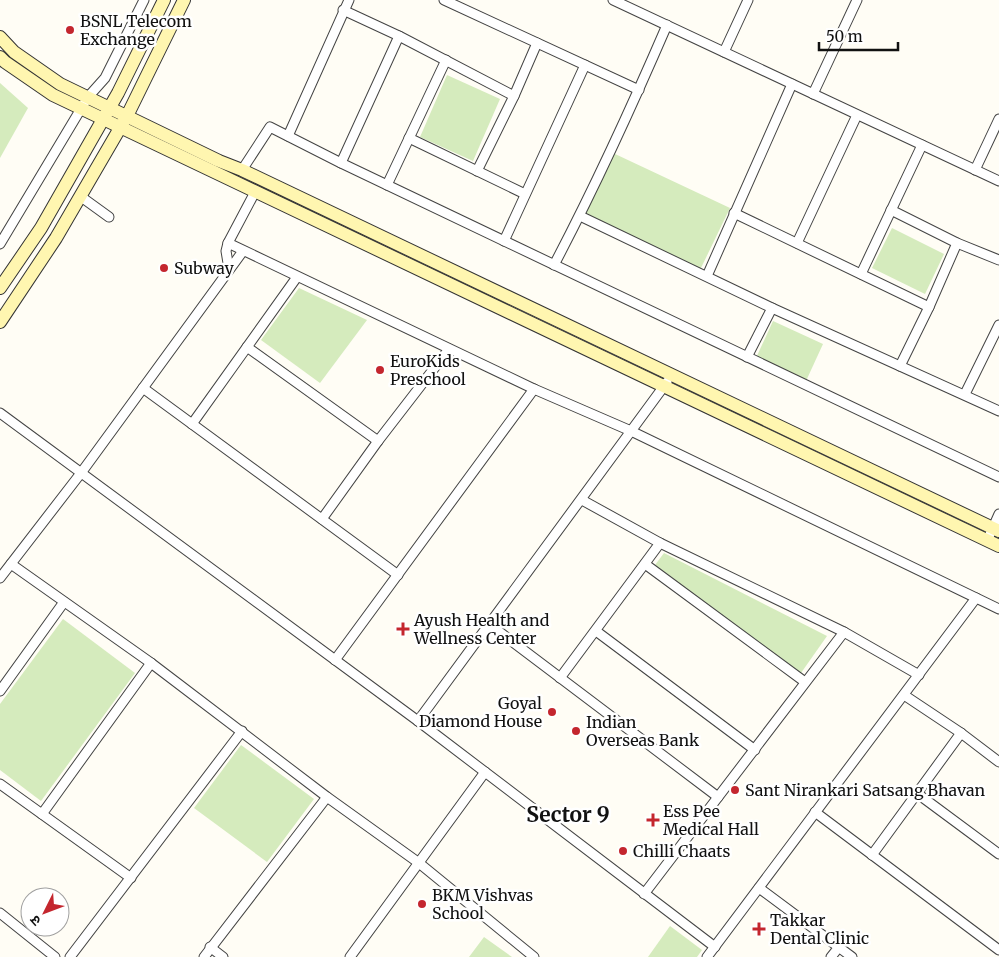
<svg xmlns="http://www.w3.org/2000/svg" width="999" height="957" viewBox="0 0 999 957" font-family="Merriweather,'Noto Sans Devanagari',serif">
<rect width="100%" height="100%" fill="#fffdf5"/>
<g fill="#d5ebbd">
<path d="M 447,75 L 500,99 L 473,161 L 420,137 Z"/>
<path d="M 0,83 L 28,108 L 0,158 Z"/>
<path d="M 613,153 L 730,208 L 700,270 L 584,215 Z"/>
<path d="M 892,228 L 944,254 L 925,294 L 872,268 Z"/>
<path d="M 299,288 L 367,320 L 320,383 L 261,340 Z"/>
<path d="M 773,321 L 823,344 L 806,381 L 756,358 Z"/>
<path d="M 664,553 L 827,636 L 801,673 L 655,565 Z"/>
<path d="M 63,619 L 135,673 L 41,801 L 0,770 L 0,704 Z"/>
<path d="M 241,745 L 314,799 L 267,862 L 194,808 Z"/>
<path d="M 670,926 L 702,950 L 697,957 L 648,957 Z"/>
<path d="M 484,937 L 512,957 L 469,957 Z"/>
</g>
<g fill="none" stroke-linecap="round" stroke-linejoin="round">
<defs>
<g id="street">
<path d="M 444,0 L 639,90"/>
<path d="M 613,0 L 999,181"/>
<path d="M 343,10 L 399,36 L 514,96"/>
<path d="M 724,52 L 748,0"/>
<path d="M 813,94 L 857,0"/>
<path d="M 288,136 L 349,0"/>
<path d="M 409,138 L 525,194"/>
<path d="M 341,163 L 399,36"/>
<path d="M 242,170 L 270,127 L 341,163 L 999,477"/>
<path d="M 975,170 L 999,119"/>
<path d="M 477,171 L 514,96 L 537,43"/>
<path d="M 387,185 L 446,60"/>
<path d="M 80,196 L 109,217"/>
<path d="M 891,210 L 957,243 L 999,260"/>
<path d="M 734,213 L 929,307"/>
<path d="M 580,216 L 772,308 L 999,411"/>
<path d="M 504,241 L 585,65"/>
<path d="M 228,243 L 534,389 L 631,431 L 999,609"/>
<path d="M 797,243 L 857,115"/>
<path d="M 0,244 L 88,97 L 105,78 L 144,0"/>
<path d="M 554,265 C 595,187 632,106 667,25"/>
<path d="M 229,269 L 226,251 L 228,243 L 255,192"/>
<path d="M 861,274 L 922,145"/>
<path d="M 707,276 L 792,84"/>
<path d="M 247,347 L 378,441"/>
<path d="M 747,357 L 772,308"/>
<path d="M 900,366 L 929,307 L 957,243"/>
<path d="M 143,388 L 398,575"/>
<path d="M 965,394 L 999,325"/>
<path d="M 0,413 L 418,721 L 715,947"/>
<path d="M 192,424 L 297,277"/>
<path d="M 582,500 L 660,543 L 844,632 L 919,675"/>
<path d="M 322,519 L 378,441 L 449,349"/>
<path d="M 987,541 L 999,514"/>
<path d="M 11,564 L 151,663 L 327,797 L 419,863 L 534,957"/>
<path d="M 645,564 L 805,682"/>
<path d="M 0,578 L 81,473 L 243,251"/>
<path d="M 489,624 L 718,797"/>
<path d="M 596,631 L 755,750"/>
<path d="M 335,660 L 534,389"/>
<path d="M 560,678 L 660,543"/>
<path d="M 0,691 L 64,602"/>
<path d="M 904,695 L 961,733 L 999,762"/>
<path d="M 418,721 L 667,382"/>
<path d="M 0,784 L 131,878"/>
<path d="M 918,794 L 999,854"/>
<path d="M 815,812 L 999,950"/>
<path d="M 42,814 L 151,663"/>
<path d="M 872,855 L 961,733"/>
<path d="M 759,888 L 852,957"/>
<path d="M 644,894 L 844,632"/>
<path d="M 0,913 L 55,957"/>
<path d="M 210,947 L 223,957"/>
<path d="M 70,957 L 242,731"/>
<path d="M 204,957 L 327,797"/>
<path d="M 350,957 L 485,772"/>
<path d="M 707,957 L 976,598"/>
<path d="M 831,957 L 839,947"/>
</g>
<g id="secondary">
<path d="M 0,37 L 14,52 L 60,84 L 219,161 L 242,170 L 999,531"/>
<path d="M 0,57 L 5,62 L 53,95 L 999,546"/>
<path d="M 0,288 L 41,228 L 118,93 L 164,0"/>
<path d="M 0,322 L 56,238 L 127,116 L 184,0"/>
</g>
</defs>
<use href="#street" stroke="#444" stroke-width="11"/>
<use href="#secondary" stroke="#333" stroke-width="14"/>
<use href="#street" stroke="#fff" stroke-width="9"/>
<use href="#secondary" stroke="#fff6b0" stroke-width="12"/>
</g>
<g fill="#c4262e" stroke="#fff" stroke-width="2">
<circle cx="70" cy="30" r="5"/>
<circle cx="164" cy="268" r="5"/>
<circle cx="380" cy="370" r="5"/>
<path d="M400.5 621.5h5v5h5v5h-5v5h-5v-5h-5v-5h5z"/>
<circle cx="552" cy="712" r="5"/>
<circle cx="576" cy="731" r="5"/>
<circle cx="735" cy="790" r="5"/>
<path d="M650.5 812.5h5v5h5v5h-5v5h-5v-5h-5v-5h5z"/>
<circle cx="623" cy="851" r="5"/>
<circle cx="422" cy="904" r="5"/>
<path d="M756.5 921.5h5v5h5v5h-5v5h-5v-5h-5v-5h5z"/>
</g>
<g text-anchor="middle" stroke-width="5" stroke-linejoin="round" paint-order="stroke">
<g font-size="16" fill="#111" stroke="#fff" text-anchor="start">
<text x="80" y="27">BSNL Telecom<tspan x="80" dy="18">Exchange</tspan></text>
<text x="174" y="274">Subway</text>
<text x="390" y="367">EuroKids<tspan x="390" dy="18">Preschool</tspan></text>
<text x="414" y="626">Ayush Health and<tspan x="414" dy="18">Wellness Center</tspan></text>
<text x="542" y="709" text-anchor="end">Goyal<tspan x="542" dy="18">Diamond House</tspan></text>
<text x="586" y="728">Indian<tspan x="586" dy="18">Overseas Bank</tspan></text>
<text x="745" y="796">Sant Nirankari Satsang Bhavan</text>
<text x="663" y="817">Ess Pee<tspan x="663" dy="18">Medical Hall</tspan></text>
<text x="633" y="857">Chilli Chaats</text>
<text x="432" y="901">BKM Vishvas<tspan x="432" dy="18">School</tspan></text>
<text x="770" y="926">Takkar<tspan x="770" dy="18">Dental Clinic</tspan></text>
</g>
<g font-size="21" font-weight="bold" fill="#111" stroke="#fff">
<text x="568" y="822">Sector 9</text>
</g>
</g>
<g transform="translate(45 912) rotate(228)"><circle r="24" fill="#ffffff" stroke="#a0a0a0"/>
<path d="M0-4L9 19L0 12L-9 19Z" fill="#c4262e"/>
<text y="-8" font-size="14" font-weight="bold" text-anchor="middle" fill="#111111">उ</text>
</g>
<path d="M819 42v8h79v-8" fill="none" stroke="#111111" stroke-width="2.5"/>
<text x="826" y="42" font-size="15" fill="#111111" stroke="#ffffff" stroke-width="4" paint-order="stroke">50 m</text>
</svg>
